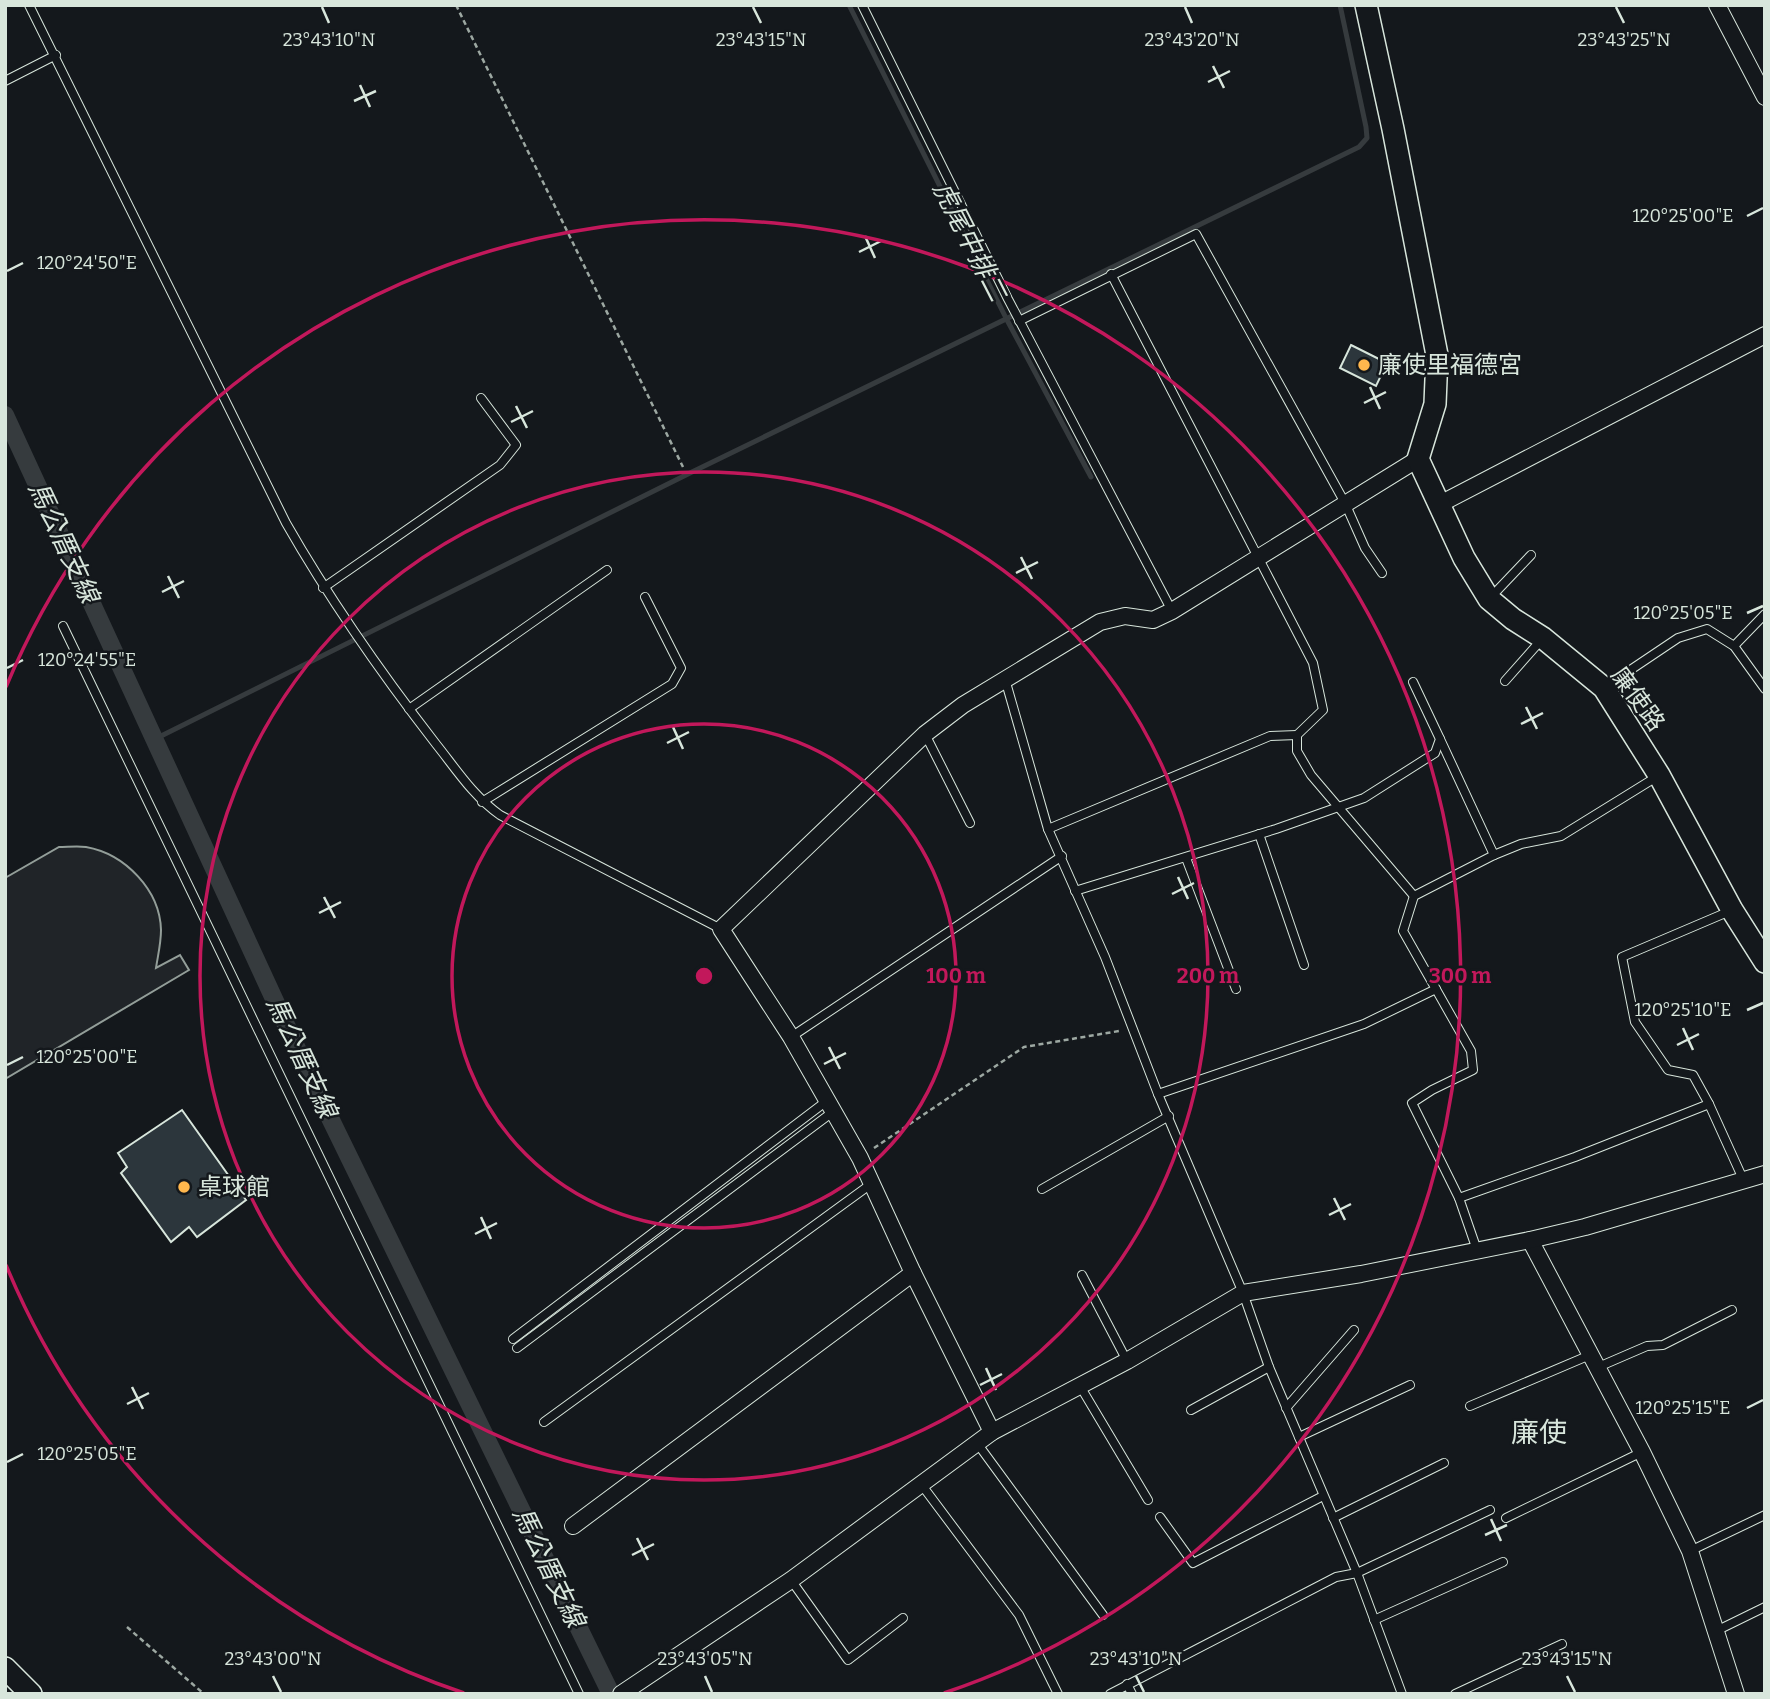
<svg xmlns="http://www.w3.org/2000/svg" width="1770" height="1699" font-family="Bitter,'Noto Sans TC',serif">
<style>
.green{fill:#202428;stroke:#939e99;stroke-width:2}
.lines{fill:none;stroke-linecap:round;stroke-linejoin:round}
.stream{stroke:#363b3e;stroke-width:5}
.canal{stroke:#363b3e;stroke-width:18}
.building{fill:#2c363c;stroke:#d8e6dc;stroke-width:2}
.lane-casing{stroke:#d8e6dc;stroke-width:10}
.street-casing{stroke:#d8e6dc;stroke-width:18}
.secondary-casing{stroke:#d8e6dc;stroke-width:24}
.path{stroke:#9da8a2;stroke-width:2.5;stroke-dasharray:5 3.5;stroke-linecap:butt}
.lane{stroke:#14181c;stroke-width:8}
.street{stroke:#14181c;stroke-width:16}
.secondary{stroke:#14181c;stroke-width:21}
.ticks{fill:none;stroke:#d8e6dc;stroke-width:2.5}
.ring{fill:none;stroke:#c2185b;stroke-width:3.5}
.poi-dot{fill:#ffb74d;stroke:#14181c;stroke-width:2.5}
.labels{text-anchor:middle;stroke-width:5;stroke-linejoin:round;paint-order:stroke}
.poi-label{font-size:24px;fill:#d8e6dc;stroke:#14181c;text-anchor:start}
.street-label{font-size:24px;fill:#d8e6dc;stroke:#14181c}
.water-label{font-size:26px;font-style:italic;fill:#d8e6dc;stroke:#14181c}
.quarter-label{font-size:28px;fill:#d8e6dc;stroke:#14181c}
.ticks-label{font-size:18px;text-anchor:middle;fill:#d8e6dc;stroke:#14181c;stroke-width:5;stroke-linejoin:round;paint-order:stroke}
.centre{fill:#c2185b;stroke:#14181c;stroke-width:3.5}
.ring-label{font-size:21px;text-anchor:middle;font-weight:bold;fill:#c2185b;stroke:#14181c;stroke-width:5;stroke-linejoin:round;paint-order:stroke}
</style>
<rect width="100%" height="100%" fill="#14181c"/>
<path class="green" d="M59 847C67 847 78 846 86 847 125 854 160 890 161 930 161 943 158 955 156 968L180 955 189 970 5 1079V878Z"/>
<g class="lines">
<g class="stream">
<path d="M849 5 1007 320 1091 477"/>
<path d="M155 739 692 472 1359 147 1367 138 1366 127 1340 5"/>
</g>
<path class="canal" d="M5 415 310 1077 611 1694"/>
</g>
<g class="building">
<path d="M1351 345 1387 363 1376 386 1340 368Z"/>
<path d="M182 1110 246 1200 197 1237 189 1227 171 1242 121 1173 127 1167 118 1153Z"/>
</g>
<g class="lines">
<defs>
<g id="lane">
<path d="M29 5 286 523C330 600 381 673 436 744 456 769 473 796 500 815L721 929"/>
<path d="M862 5 1008 299 1172 611"/>
<path d="M5 81 56 55"/>
<path d="M1111 274 1313 663 1323 710 1297 735V751L1311 775 1414 896"/>
<path d="M1019 321 1196 234 1345 503 1365 548 1382 573"/>
<path d="M323 588 500 465 516 445 481 398"/>
<path d="M1491 597 1531 555"/>
<path d="M63 626 579 1694"/>
<path d="M1734 646 1765 614"/>
<path d="M1005 679 1048 829 1105 957 1158 1094 1243 1293 1269 1367 1357 1573 1402 1694"/>
<path d="M1505 681 1543 638"/>
<path d="M1605 687 1678 638 1707 629 1734 646 1765 689"/>
<path d="M409 709 607 570"/>
<path d="M925 734 970 823"/>
<path d="M1440 739 1494 855"/>
<path d="M482 802 672 684 681 668 645 597"/>
<path d="M1048 829 1270 736 1297 735"/>
<path d="M1259 834 1304 965"/>
<path d="M1186 858 1236 989"/>
<path d="M1075 891 1276 829 1364 798 1435 753 1440 739 1413 682"/>
<path d="M791 1037 1062 856"/>
<path d="M1158 1094 1364 1024 1436 989"/>
<path d="M1709 1104 1693 1075 1668 1070 1635 1022 1622 957 1730 911"/>
<path d="M1042 1189 1169 1116"/>
<path d="M1459 1198 1575 1157 1709 1104 1743 1179"/>
<path d="M1477 1250 1459 1198 1412 1103 1432 1090 1473 1070 1471 1051 1403 931 1414 896 1494 855 1521 844 1561 836 1658 776"/>
<path d="M1082 1275 1127 1361"/>
<path d="M513 1339 828 1100"/>
<path d="M517 1348 834 1111"/>
<path d="M1596 1368 1647 1346 1663 1345 1732 1310"/>
<path d="M1080 1386 1148 1500"/>
<path d="M1470 1406 1590 1355"/>
<path d="M1286 1408 1354 1330"/>
<path d="M1191 1410 1269 1367"/>
<path d="M544 1422 871 1184"/>
<path d="M1299 1437 1410 1385"/>
<path d="M977 1443 1103 1615"/>
<path d="M921 1484 1019 1615 1058 1694"/>
<path d="M1160 1517 1193 1563 1323 1496"/>
<path d="M1333 1518 1444 1463"/>
<path d="M1506 1518 1642 1452"/>
<path d="M1690 1551 1765 1515"/>
<path d="M791 1580 848 1660 903 1618"/>
<path d="M1374 1620 1503 1562"/>
<path d="M1716 1631 1765 1607"/>
<path d="M1127 1684 1132 1694"/>
<path d="M1110 1694 1336 1577 1357 1573 1490 1510"/>
<path d="M1455 1694 1562 1644"/>
</g>
<g id="street">
<path d="M1717 5 1765 97"/>
<path d="M1438 505 1765 335"/>
<path d="M1530 1240 1642 1452 1690 1551 1736 1694"/>
<path d="M992 1432 913 1273 860 1158 791 1037 721 929 925 734 963 705 1100 622 1125 616 1153 620 1172 611 1418 459"/>
<path d="M573 1526 913 1273"/>
<path d="M621 1694 791 1580 992 1432 1127 1361 1243 1293 1361 1274 1530 1240 1585 1227 1765 1174"/>
</g>
<g id="secondary">
<path d="M1366 5 1393 129 1437 355 1435 404 1418 459 1464 558 1489 599 1513 619 1543 638 1604 688 1659 775 1732 910 1765 962"/>
<path d="M5 1668 31 1694"/>
</g>
</defs>
<use href="#lane" class="lane-casing"/>
<use href="#street" class="street-casing"/>
<use href="#secondary" class="secondary-casing"/>
<g class="path">
<path d="M456 5 683 467"/>
<path d="M874 1148 1024 1047 1119 1031"/>
<path d="M127 1627 204 1694"/>
</g>
<use href="#lane" class="lane"/>
<use href="#street" class="street"/>
<use href="#secondary" class="secondary"/>
</g>
<path class="ticks" d="M322 7 329 23M753 7 761 23M1185 7 1192 23M1616 7 1624 23M1213 66 1224 88M1208 82 1230 71M360 85 370 107M354 101 376 91M1747 216 1763 208M865 236 875 258M859 252 881 241M7 271 23 263M1370 387 1380 409M1364 403 1386 392M516 406 527 428M511 422 533 411M1021 557 1032 579M1016 573 1038 562M168 576 179 598M162 592 184 581M1747 613 1763 606M7 668 23 660M1526 707 1537 729M1521 724 1543 713M673 727 683 749M667 743 689 732M1178 877 1188 899M1172 894 1194 883M324 897 335 918M319 913 341 902M1747 1010 1763 1003M1683 1028 1693 1050M1677 1045 1699 1034M829 1047 840 1069M824 1064 846 1053M7 1065 23 1057M1334 1198 1345 1220M1329 1215 1351 1204M481 1217 491 1239M475 1234 497 1223M986 1368 996 1390M980 1385 1002 1374M132 1387 143 1409M127 1404 149 1393M1747 1408 1763 1400M7 1462 23 1454M1491 1519 1501 1541M1485 1535 1507 1525M637 1538 648 1560M632 1555 654 1544M273 1676 281 1692M705 1676 712 1692M1136 1676 1144 1692M1567 1676 1575 1692"/>
<g class="ring">
<circle cx="704" cy="976" r="252"/>
<circle cx="704" cy="976" r="504"/>
<path d="M464 1693A756 756 0 0 1 6 1265M6 687A756 756 0 1 1 944 1693"/>
</g>
<g class="poi-dot">
<circle cx="1364" cy="365" r="7"/>
<circle cx="184" cy="1187" r="7"/>
</g>
<g class="labels">
<g class="poi-label">
<text x="1378" y="373">廉使里福德宮</text>
<text x="198" y="1195">桌球館</text>
</g>
<g class="street-label">
<text transform="translate(1638 699) rotate(54)" y="8">廉使路</text>
</g>
<g class="water-label">
<text transform="translate(970 241) rotate(63)" y="9">虎尾中排二</text>
<text transform="translate(64 542) rotate(65)" y="9">馬公厝支線</text>
<text transform="translate(302 1057) rotate(65)" y="9">馬公厝支線</text>
<text transform="translate(549 1567) rotate(64)" y="9">馬公厝支線</text>
</g>
<g class="quarter-label">
<text x="1539" y="1442">廉使</text>
</g>
</g>
<g class="ticks-label">
<text x="329" y="46">23°43'10"N</text>
<text x="761" y="46">23°43'15"N</text>
<text x="1192" y="46">23°43'20"N</text>
<text x="1624" y="46">23°43'25"N</text>
<text x="1683" y="222">120°25'00"E</text>
<text x="87" y="269">120°24'50"E</text>
<text x="1683" y="619">120°25'05"E</text>
<text x="87" y="666">120°24'55"E</text>
<text x="1683" y="1016">120°25'10"E</text>
<text x="87" y="1063">120°25'00"E</text>
<text x="1683" y="1414">120°25'15"E</text>
<text x="87" y="1460">120°25'05"E</text>
<text x="273" y="1665">23°43'00"N</text>
<text x="705" y="1665">23°43'05"N</text>
<text x="1136" y="1665">23°43'10"N</text>
<text x="1567" y="1665">23°43'15"N</text>
</g>
<circle cx="704" cy="976" r="10" class="centre"/>
<g class="ring-label">
<text x="956" y="983">100 m</text>
<text x="1208" y="983">200 m</text>
<text x="1460" y="983">300 m</text>
</g>
<rect width="1770" height="1699" fill="none" stroke="#d8e6dc" stroke-width="14"/>
</svg>
